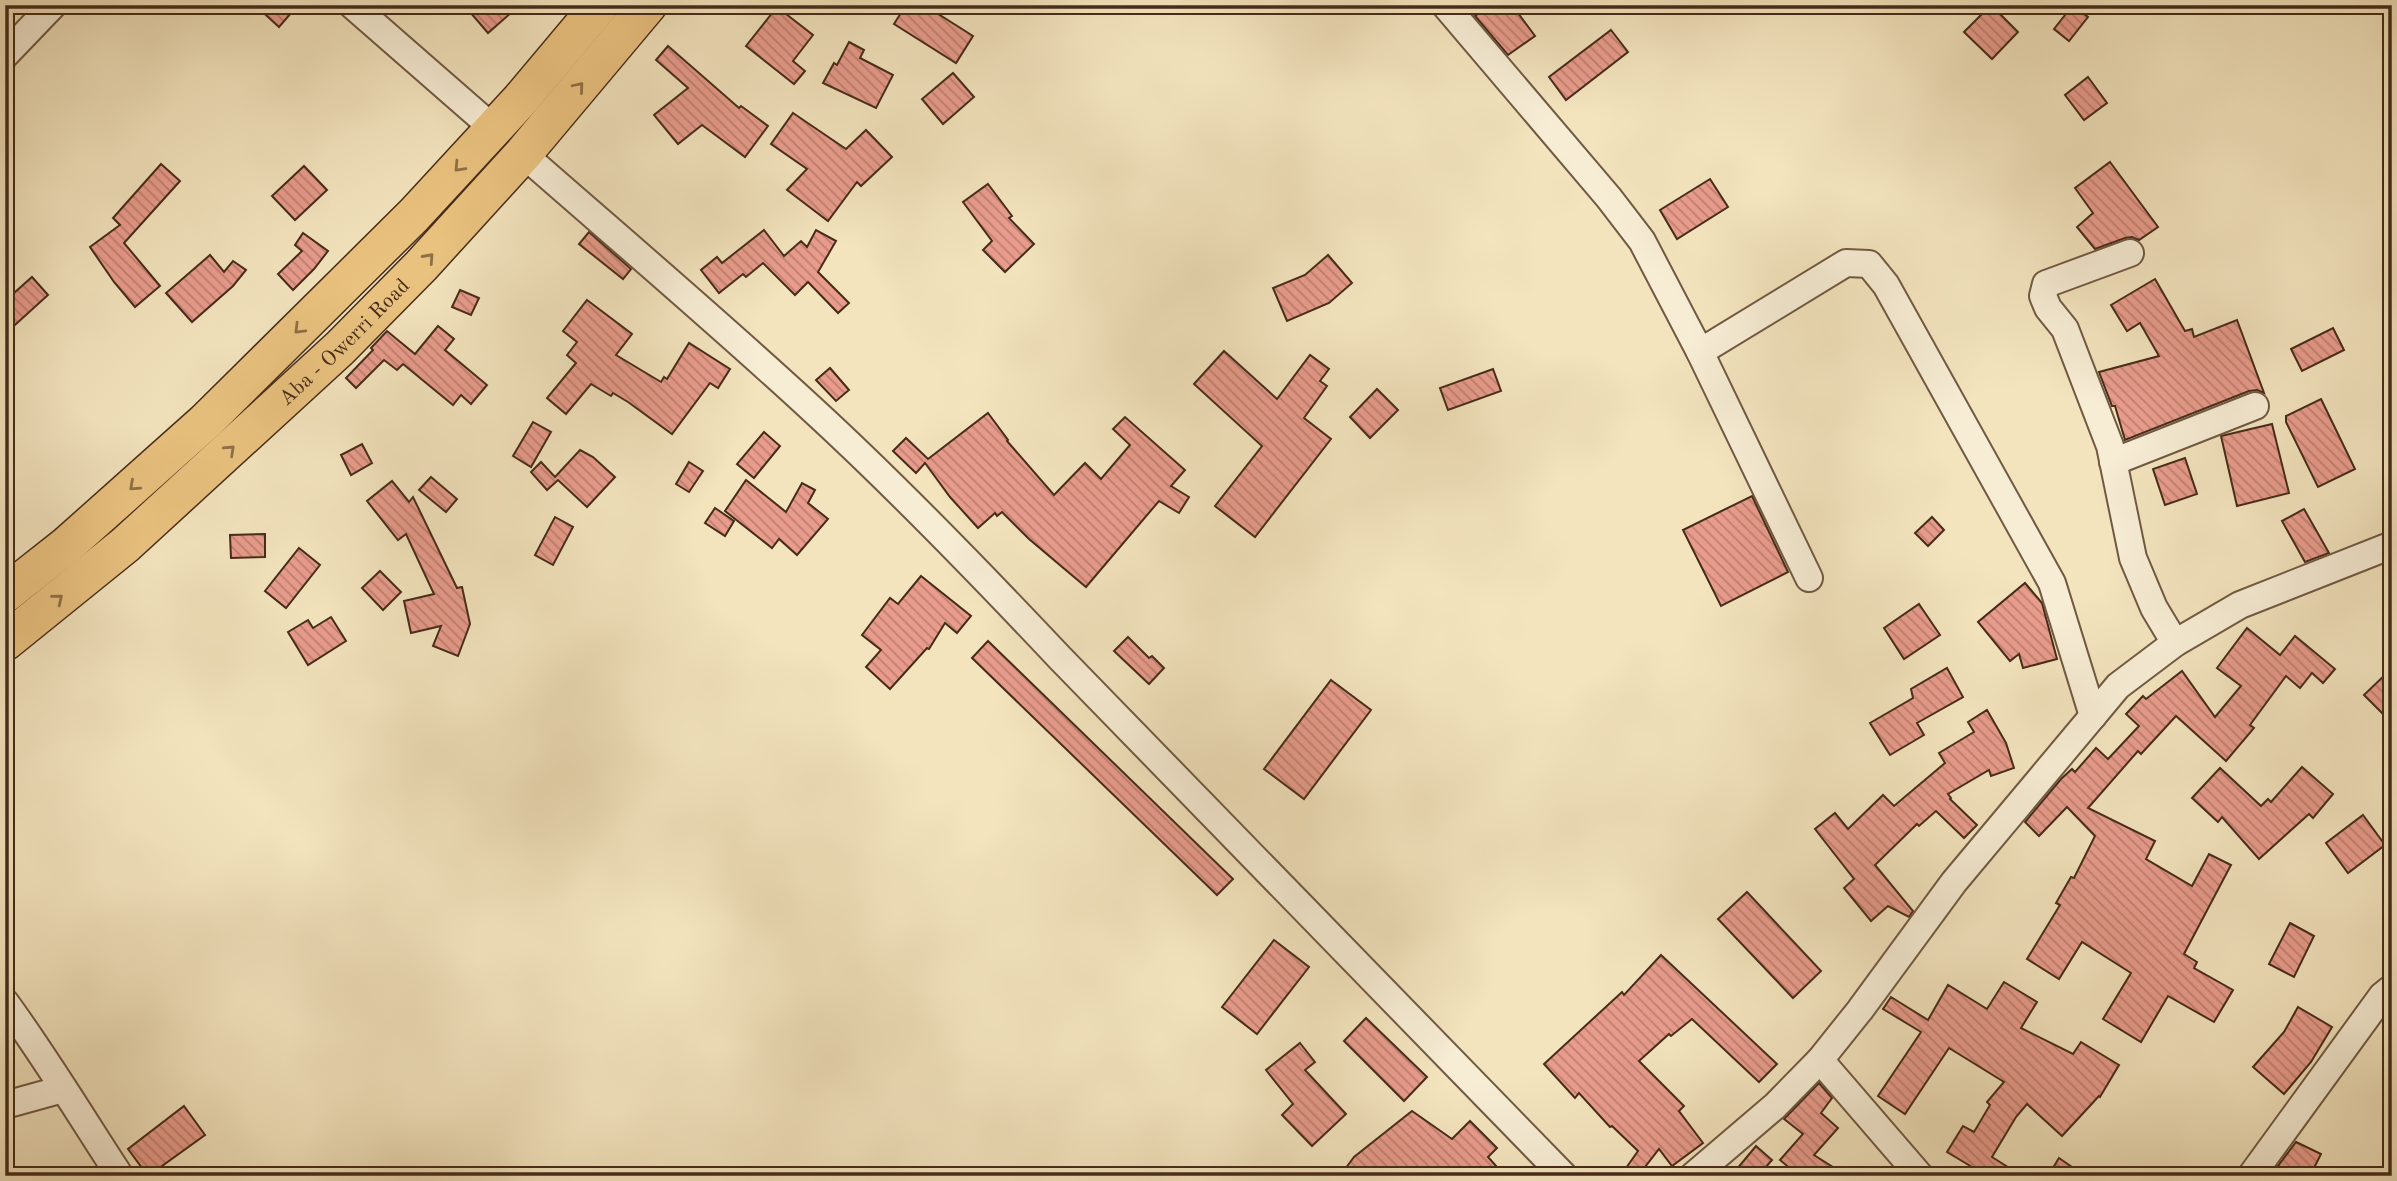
<svg xmlns="http://www.w3.org/2000/svg" width="2397" height="1181" font-family="'Old Standard TT',serif">
<style>
.building{fill:url(#building-back-hatch);stroke:#462b19;stroke-width:2}
.lines{fill:none;stroke-linecap:round;stroke-linejoin:round}
.minor-casing{stroke:#715942;stroke-width:30}
.highway-casing{stroke:#462b19;stroke-width:40}
.minor{stroke:#f7edd5;stroke-width:26}
.highway{stroke:#eac27f;stroke-width:37}
.oneway{stroke:#906f47}
.labels{text-anchor:middle;stroke-width:5;stroke-linejoin:round;paint-order:stroke}
.street-label{font-size:21px;fill:#462b19;stroke:#f7edd5}
</style>
<defs>
<pattern id="building-back-hatch" width="6" height="6" patternUnits="userSpaceOnUse" patternTransform="scale(1.75)"><rect width="6" height="6" fill="#e99c8c"/><path d="M-1 5l2 2M0 0l6 6M5-1l2 2" fill="none" stroke="#bf7f72"/></pattern>
</defs>
<rect width="100%" height="100%" fill="#f3e4be"/>
<filter id="stains"><feTurbulence type="fractalNoise" baseFrequency=".00286" numOctaves="4"/><feColorMatrix values="0 0 0 0 .2 0 0 0 0 .09 0 0 0 0 .02 0 0 0 .5 -.17"/></filter>
<radialGradient id="worn" r=".72"><stop offset=".6" stop-color="#630" stop-opacity="0"/><stop offset="1" stop-color="#630" stop-opacity=".3"/></radialGradient>
<g class="building">
<path d="M255 5H298L279 27Z"/>
<path d="M464 5H520L488 33Z"/>
<path d="M906 5H924L973 36 956 63 894 24Z"/>
<path d="M1490 5H1512L1535 36 1508 55 1475 16Z"/>
<path d="M1991 5 2018 32 1992 59 1964 32Z"/>
<path d="M2073 5 2088 17 2069 41 2054 29Z"/>
<path d="M777 7 813 35 793 61 805 71 794 84 746 46Z"/>
<path d="M1611 30 1628 52 1566 100 1549 77Z"/>
<path d="M849 42 864 50 860 58 893 75 876 108 823 83 834 63 837 65Z"/>
<path d="M668 46 739 108 741 106 768 126 745 157 702 125 678 144 654 115 688 88 656 60Z"/>
<path d="M953 73 974 97 943 124 922 99Z"/>
<path d="M2088 77 2107 103 2084 120 2065 95Z"/>
<path d="M793 113 846 149 866 130 892 157 861 186 857 182 828 221 787 190 807 169 771 144Z"/>
<path d="M2110 162 2158 227 2139 240 2132 237 2125 238 2095 249 2077 227 2093 213 2075 188Z"/>
<path d="M161 164 180 181 124 243 160 286 135 307 114 282 90 247 120 225 113 218Z"/>
<path d="M304 166 327 190 295 220 272 196Z"/>
<path d="M1710 179 1728 207 1677 239 1660 210Z"/>
<path d="M988 184 1012 216 1009 218 1034 244 1005 272 983 250 992 241 963 202Z"/>
<path d="M764 230 784 256 801 241 807 247 816 230 836 241 818 272 849 303 838 313 808 282 795 295 763 263 746 277 743 274 719 293 701 270 717 257 722 263Z"/>
<path d="M589 232 631 269 623 279 579 244Z"/>
<path d="M303 233 328 251 314 269 293 290 278 274 302 251 295 245Z"/>
<path d="M210 255 224 272 233 261 246 270 233 286 192 322 166 293Z"/>
<path d="M1328 255 1352 283 1329 303 1287 321 1273 288 1305 275Z"/>
<path d="M32 277 48 295 5 334V301Z"/>
<path d="M2155 279 2185 331 2192 329 2194 337 2237 320 2264 393 2257 390 2249 391 2125 440 2115 406H2112L2099 372 2159 356 2140 323 2127 331 2111 305Z"/>
<path d="M460 290 479 298 471 315 452 307Z"/>
<path d="M587 300 632 334 616 355 661 382 664 377 667 379 689 343 730 369 718 388 710 383 672 434 628 402 613 393 611 396 591 384 566 414 547 398 576 363 567 355 577 342 563 331Z"/>
<path d="M438 326 454 339 445 350 487 385 471 404 461 395 453 405 403 364 397 370 384 360 356 388 346 378 373 350 371 348 387 331 415 354Z"/>
<path d="M2333 328 2344 350 2302 371 2291 349Z"/>
<path d="M1224 351 1277 399 1310 355 1329 369 1320 381 1327 386 1304 418 1331 439 1255 537 1215 506 1262 446 1194 384Z"/>
<path d="M830 368 849 390 836 401 816 380Z"/>
<path d="M1493 369 1501 391 1448 410 1440 388Z"/>
<path d="M1377 389 1398 410 1370 438 1350 417Z"/>
<path d="M2321 399 2355 469 2318 487 2286 422V416Z"/>
<path d="M988 413 1008 440 1007 441 1054 495 1085 463 1101 479 1130 445 1113 429 1125 417 1185 470 1171 486 1189 497 1179 513 1159 501 1086 587 1029 539 1002 512 997 516 995 513 978 528 950 497 925 463 916 473 893 451 906 438 928 459Z"/>
<path d="M533 422 551 432 531 467 513 456Z"/>
<path d="M2272 424 2289 493 2237 506 2221 436Z"/>
<path d="M764 432 780 446 754 478 737 464Z"/>
<path d="M362 444 372 463 351 475 341 455Z"/>
<path d="M580 450 593 457 615 477 587 507 558 480 547 490 531 472 541 462 555 477Z"/>
<path d="M2185 458 2197 494 2165 505 2153 469Z"/>
<path d="M689 462 703 471 689 492 676 484Z"/>
<path d="M431 477 457 499 446 512 419 490Z"/>
<path d="M746 480 786 512 802 483 815 490 808 503 828 519 797 555 779 539 772 548 725 511Z"/>
<path d="M392 481 409 502 413 497 457 588 462 587 470 624 458 656 433 646 441 626 411 633 404 601 434 594 406 534 398 540 367 501Z"/>
<path d="M1752 496 1788 572 1721 606 1683 530Z"/>
<path d="M715 508 734 521 725 536 705 523Z"/>
<path d="M2304 509 2329 553 2305 562 2282 521Z"/>
<path d="M555 517 573 527 553 565 535 555Z"/>
<path d="M1932 517 1944 530 1928 546 1915 533Z"/>
<path d="M265 534V557L231 558 230 535Z"/>
<path d="M299 548 320 565 286 608 265 591Z"/>
<path d="M380 571 401 592 383 610 362 588Z"/>
<path d="M921 576 971 616 957 633 945 623 929 649 927 648 890 689 866 667 881 650 862 635 890 598 898 604Z"/>
<path d="M2025 583 2042 603 2057 659 2023 668 2019 654 2010 661 1978 622Z"/>
<path d="M1919 604 1940 635 1904 659 1884 628Z"/>
<path d="M331 617 346 641 308 665 288 632 308 620 313 628Z"/>
<path d="M2247 628 2280 655 2295 636 2335 669 2323 683 2312 673 2300 688 2286 676 2250 725 2254 728 2226 761 2176 716 2141 754 2138 751 2088 808 2155 841 2146 859 2192 886 2209 854 2231 865 2184 954 2197 962 2194 968 2233 990 2214 1022 2168 996 2141 1042 2103 1019 2131 973 2082 942 2059 979 2027 959 2060 905 2056 903 2071 877 2074 878 2095 836 2067 807 2039 836 2025 822 2061 779 2072 769 2075 772 2096 748 2108 759 2139 726 2126 714 2143 696 2146 699 2182 671 2215 717 2241 686 2217 668Z"/>
<path d="M1128 637 1149 658 1152 656 1164 668 1149 684 1114 651Z"/>
<path d="M988 641 1233 879 1217 895 972 658Z"/>
<path d="M1947 668 1963 697 1917 723 1924 735 1890 755 1870 723 1913 698 1911 689Z"/>
<path d="M2392 668V723L2364 695Z"/>
<path d="M1331 680 1371 710 1304 799 1264 769Z"/>
<path d="M1987 710 2006 743 2014 768 1991 776 1989 770 1948 794 1951 798 1950 799 1977 825 1964 838 1936 811 1919 826 1917 824 1875 865 1913 911 1909 917 1888 906 1871 921 1844 888 1854 879 1815 829 1835 813 1848 829 1883 795 1894 806 1945 763 1939 753 1974 732 1968 722Z"/>
<path d="M2302 767 2333 794 2313 818 2309 814 2259 859 2222 817 2218 822 2192 798 2220 768 2261 806 2268 799 2271 802Z"/>
<path d="M2363 815 2385 845 2348 873 2326 843Z"/>
<path d="M1747 892 1821 971 1793 998 1718 919Z"/>
<path d="M2290 923 2314 936 2294 977 2269 964Z"/>
<path d="M1274 940 1309 967 1257 1034 1222 1007Z"/>
<path d="M1661 955 1777 1064 1759 1082 1692 1019 1671 1036 1669 1034 1639 1061 1684 1106 1679 1111 1703 1143 1672 1166 1659 1149 1638 1176H1636L1626 1168 1638 1151 1612 1126 1610 1127 1579 1093 1575 1098 1544 1064 1622 992 1624 995Z"/>
<path d="M2004 982 2037 1002 2021 1028 2073 1054 2081 1042 2119 1065 2100 1097 2099 1096 2062 1136 2027 1104 2016 1117 1992 1157 2022 1176H1987L1947 1152 1963 1126 1974 1132 1990 1105 1987 1102 2004 1082 1949 1048 1905 1114 1878 1096 1921 1032 1883 1009 1891 997 1928 1020 1948 985 1987 1009Z"/>
<path d="M2298 1007 2332 1027 2311 1062 2284 1094 2253 1067 2284 1032Z"/>
<path d="M1366 1018 1427 1077 1404 1101 1344 1041Z"/>
<path d="M1300 1043 1315 1062 1305 1070 1346 1114 1312 1146 1282 1115 1293 1104 1266 1070Z"/>
<path d="M1819 1083 1832 1098 1821 1113 1838 1128 1814 1155 1847 1176H1799L1780 1160 1803 1134 1784 1119Z"/>
<path d="M184 1106 205 1135 148 1176 128 1149Z"/>
<path d="M1412 1111 1452 1139 1470 1121 1497 1148 1488 1157 1505 1176H1340L1354 1157Z"/>
<path d="M2296 1142 2321 1154 2310 1176H2275L2280 1167 2278 1166Z"/>
<path d="M1756 1146 1772 1160 1758 1176H1731Z"/>
<path d="M2059 1158 2085 1176H2048Z"/>
</g>
<g class="lines">
<defs>
<g id="minor">
<path d="M352 5 494 129"/>
<path d="M1445 5 1609 198 1642 241 1700 352 1809 578"/>
<path d="M5 55 53 5"/>
<path d="M523 154C620 239 719 323 813 410 899 489 980 573 1060 658L1564 1176"/>
<path d="M2130 253 2046 284 2043 296 2048 308 2065 329 2110 446 2133 558 2154 608 2175 643"/>
<path d="M1700 352 1846 263 1869 264 1886 285 2052 583 2093 716"/>
<path d="M2113 462 2255 406"/>
<path d="M5 1002C46 1058 82 1118 120 1176"/>
<path d="M1820 1060 1920 1176"/>
<path d="M5 1105 63 1089"/>
<path d="M1693 1176 1775 1106 1820 1060 1860 1010 1954 882 2118 686 2175 643 2240 605 2392 545"/>
<path d="M2251 1176 2382 996 2392 988"/>
</g>
<g id="highway">
<path d="M5 594 67 545 206 421 414 215 521 99 600 5"/>
<path id="s1" d="M5 642 125 545 340 348 421 266 523 154 648 5"/>
</g>
</defs>
<use href="#minor" class="minor-casing"/>
<use href="#highway" class="highway-casing"/>
<use href="#minor" class="minor"/>
<use href="#highway" class="highway"/>
</g>
<defs><path id="oneway-chevron" d="M-2-3.5L2.5 0L-2 3.5" fill="none" stroke-width="1.6" stroke-linecap="round" stroke-linejoin="round" transform="scale(1.75)"/></defs>
<g class="oneway">
<use href="#oneway-chevron" transform="translate(579 87) rotate(-50)"/>
<use href="#oneway-chevron" transform="translate(459 167) rotate(133)"/>
<use href="#oneway-chevron" transform="translate(429 258) rotate(-48)"/>
<use href="#oneway-chevron" transform="translate(299 329) rotate(135)"/>
<use href="#oneway-chevron" transform="translate(230 450) rotate(-43)"/>
<use href="#oneway-chevron" transform="translate(134 486) rotate(138)"/>
<use href="#oneway-chevron" transform="translate(58 599) rotate(-39)"/>
</g>
<g class="labels">
<g class="street-label">
<text dy="7" stroke="none"><textPath href="#s1" startOffset="453">Aba - Owerri Road</textPath></text>
</g>
</g>
<rect width="2397" height="1181" fill="none" stroke="#f3e4be" stroke-width="28"/>
<rect x="7" y="7" width="2383" height="1167" fill="none" stroke="#462b19" stroke-width="3.5"/>
<rect x="14" y="14" width="2369" height="1153" fill="none" stroke="#462b19" stroke-width="2"/>
<rect width="100%" height="100%" filter="url(#stains)"/>
<rect width="100%" height="100%" fill="url(#worn)"/>
</svg>
